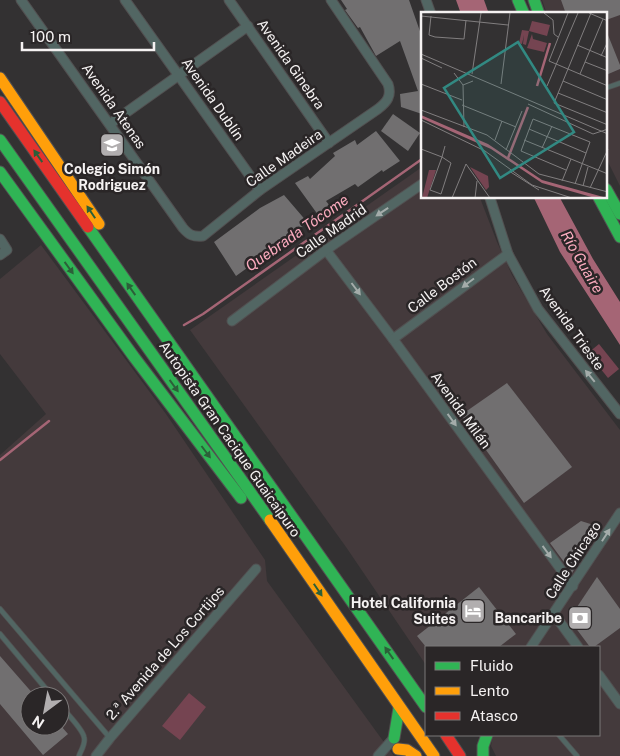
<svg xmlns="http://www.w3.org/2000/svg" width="620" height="756" font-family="'Public Sans',sans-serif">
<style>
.built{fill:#443a3c;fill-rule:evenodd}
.green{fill:#754451}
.water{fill:#a56575}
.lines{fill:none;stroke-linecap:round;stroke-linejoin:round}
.stream{stroke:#a56575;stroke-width:2.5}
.building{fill:#716f70}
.lane-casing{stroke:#525051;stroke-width:6}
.street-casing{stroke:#525051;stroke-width:11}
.fast-casing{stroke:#525051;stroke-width:13}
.slow-casing{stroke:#525051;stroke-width:13}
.jam-casing{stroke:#525051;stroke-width:13}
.lane{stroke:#526663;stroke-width:4.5}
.street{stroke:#526663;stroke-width:9}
.fast{stroke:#30b455;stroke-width:11}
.slow{stroke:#ff9f0a;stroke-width:11}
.jam{stroke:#e5322d;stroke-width:11}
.oneway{fill:#2c5f39}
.oneway2{fill:#a4acaa}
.labels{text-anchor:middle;stroke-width:5;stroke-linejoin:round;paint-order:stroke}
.street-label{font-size:14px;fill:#f5f2f2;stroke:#2a2627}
.poi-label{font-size:14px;font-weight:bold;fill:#f5f2f2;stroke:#2a2627;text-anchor:end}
.water-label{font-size:15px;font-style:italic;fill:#fcacbf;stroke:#2a2627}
.inset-river{fill:none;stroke:#a56575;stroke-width:2.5}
.inset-road{fill:none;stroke:#817e7f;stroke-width:1}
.view{fill:#328982;fill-opacity:0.15;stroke:#328982;stroke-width:2.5}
.inset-edge{fill:none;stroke:#f5f2f2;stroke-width:2.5}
</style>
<rect width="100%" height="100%" fill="#333132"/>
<g class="built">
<path d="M542 0H620V186L606 158V14H547Z"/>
<path d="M422 167V198H480L497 242 512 275 528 302 547 334 620 430V756H496L491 746 493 735H599V647H426V665L346 547 190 330Z"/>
<path d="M41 245 166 414 265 560 267 581 394 756H0V455L46 414 0 354V279ZM30 696H60V726H30Z"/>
</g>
<g class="green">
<path d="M599 344 619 369 608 378 588 353Z"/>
<path d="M189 693 206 707 180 740 162 726Z"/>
</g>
<g class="water">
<path d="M456 0H484L489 14H461Z"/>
<path d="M534 198H560L593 259 620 302V345L560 252Z"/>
</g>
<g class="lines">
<g class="stream">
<path d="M184 325 203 314 422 159"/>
<path d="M0 460 49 421"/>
</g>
</g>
<g class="building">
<path d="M341 0H409L422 37V114L401 107 400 94 418 91 400 41 376 56 360 27 358 28 345 10 347 9Z"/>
<path d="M561 0H620V15L606 20V14H566Z"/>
<path d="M606 30 620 65V69L606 75Z"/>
<path d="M393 114 420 133 408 151 381 131Z"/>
<path d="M376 131 400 161 383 172 382 170 358 187 355 184 326 201 333 210 321 219 295 183 308 176 310 179 335 156 333 153 355 140 357 145Z"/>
<path d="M284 195 308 223 278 241 280 244 236 276 214 242 260 208Z"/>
<path d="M507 383 572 467 524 503 461 415Z"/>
<path d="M581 521 600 527 572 573 550 543Z"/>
<path d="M597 577 620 609V628L594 647H590L569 619Z"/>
<path d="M479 587 516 634 499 647H426L417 636Z"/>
<path d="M0 656 35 696H30V726H61L68 734 43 755 0 704Z"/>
</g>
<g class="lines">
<defs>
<g id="lane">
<path d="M606 88 620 83"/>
<path d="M0 609 110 738"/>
<path d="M0 634 52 696"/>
<path d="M60 705C66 713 82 728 84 737 86 744 81 750 79 756"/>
<path d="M559 735 577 756"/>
</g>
<g id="street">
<path d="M21 0 183 228C189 235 193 237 203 236L260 190 378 109C387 102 392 96 388 84L331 0"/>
<path d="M125 0 260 190"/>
<path d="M229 0 329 143"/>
<path d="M426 0 431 14"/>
<path d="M110 124 248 26"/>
<path d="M490 198 508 254 538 309 620 414"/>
<path d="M0 239 7 250 0 255"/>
<path d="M326 250 393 339 573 586"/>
<path d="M232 321 326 250 422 184"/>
<path d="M393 339 508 254"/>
<path d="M554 614 578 647"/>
<path d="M531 647 620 513"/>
<path d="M599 675 620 704"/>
<path d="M96 756 110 738 256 569"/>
<path d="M378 756 394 738"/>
</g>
<g id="fast">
<path d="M518 0 524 14"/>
<path d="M534 0 539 14"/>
<path d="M0 140 270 520"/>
<path d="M0 172 134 357 241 498"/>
<path d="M606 189 620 214"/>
<path d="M599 198 620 237"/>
<path d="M88 227 426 707"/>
<path d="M394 738 399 708"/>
<path d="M483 756V746L487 735"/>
</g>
<g id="slow">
<path d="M0 78 99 224"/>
<path d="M270 520 434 756"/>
<path d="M398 749 407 750 416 756"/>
</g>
<g id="jam">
<path d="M0 102 88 227"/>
<path d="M446 735 460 756"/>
</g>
</defs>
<use href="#lane" class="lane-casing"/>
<use href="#street" class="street-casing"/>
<use href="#fast" class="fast-casing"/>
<use href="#slow" class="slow-casing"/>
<use href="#jam" class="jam-casing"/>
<use href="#lane" class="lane"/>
<use href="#street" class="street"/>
<use href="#fast" class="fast"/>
<use href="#slow" class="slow"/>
<use href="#jam" class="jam"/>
</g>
<defs><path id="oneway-solid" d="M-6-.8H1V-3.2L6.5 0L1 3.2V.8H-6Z" transform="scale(1.25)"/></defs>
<g class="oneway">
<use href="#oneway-solid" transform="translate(38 156) rotate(-125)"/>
<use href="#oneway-solid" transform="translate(91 212) rotate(-124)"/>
<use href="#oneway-solid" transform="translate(69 268) rotate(54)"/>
<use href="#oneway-solid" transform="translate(131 289) rotate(-125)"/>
<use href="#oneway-solid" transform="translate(174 386) rotate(54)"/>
<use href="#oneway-solid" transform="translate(206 452) rotate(53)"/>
<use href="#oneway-solid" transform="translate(318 590) rotate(56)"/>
<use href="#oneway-solid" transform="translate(389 653) rotate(-125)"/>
</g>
<g class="oneway2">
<use href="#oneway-solid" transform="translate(382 212) rotate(146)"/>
<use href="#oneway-solid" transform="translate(468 283) rotate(143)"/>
<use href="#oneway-solid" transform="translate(356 289) rotate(53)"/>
<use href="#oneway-solid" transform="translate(590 376) rotate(-129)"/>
<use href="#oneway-solid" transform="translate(452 420) rotate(54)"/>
<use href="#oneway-solid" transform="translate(606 535) rotate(-57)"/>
<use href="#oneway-solid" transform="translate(547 552) rotate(54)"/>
</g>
<defs>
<symbol id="school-square" viewBox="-11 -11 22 22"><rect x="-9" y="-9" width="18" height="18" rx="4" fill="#b1aeaf" stroke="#2a2627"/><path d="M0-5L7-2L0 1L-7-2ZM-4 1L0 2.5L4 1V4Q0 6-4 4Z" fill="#fff"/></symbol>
<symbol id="hotel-square" viewBox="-11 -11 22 22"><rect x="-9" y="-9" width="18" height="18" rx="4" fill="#b1aeaf" stroke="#2a2627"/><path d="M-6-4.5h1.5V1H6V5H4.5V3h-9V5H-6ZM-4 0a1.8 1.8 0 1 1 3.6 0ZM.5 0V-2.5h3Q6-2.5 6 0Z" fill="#fff"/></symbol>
<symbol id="bank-square" viewBox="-11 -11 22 22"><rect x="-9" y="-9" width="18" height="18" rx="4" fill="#b1aeaf" stroke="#2a2627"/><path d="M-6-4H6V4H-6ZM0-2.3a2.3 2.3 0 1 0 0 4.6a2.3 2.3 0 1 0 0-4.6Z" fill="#fff"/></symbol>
</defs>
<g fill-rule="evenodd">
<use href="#school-square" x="98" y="131" width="28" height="28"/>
<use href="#hotel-square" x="459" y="597" width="28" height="28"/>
<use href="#bank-square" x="566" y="604" width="28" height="28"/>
</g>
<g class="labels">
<g class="street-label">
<text transform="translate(291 64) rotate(55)" y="5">Avenida Ginebra</text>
<text transform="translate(213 99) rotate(55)" y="5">Avenida Dublín</text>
<text transform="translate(114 106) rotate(55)" y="5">Avenida Atenas</text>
<text transform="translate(284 158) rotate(-35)" y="5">Calle Madeira</text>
<text transform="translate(331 231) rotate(-35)" y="5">Calle Madrid</text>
<text transform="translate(442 285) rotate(-37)" y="5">Calle Bostón</text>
<text transform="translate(572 328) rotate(54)" y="5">Avenida Trieste</text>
<text transform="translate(461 410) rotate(54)" y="5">Avenida Milán</text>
<text transform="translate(230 439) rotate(55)" y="5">Autopista Gran Cacique Guaicaipuro</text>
<text transform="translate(573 560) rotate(-57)" y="5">Calle Chicago</text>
<text transform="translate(165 653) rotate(-49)" y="5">2.ª Avenida de Los Cortijos</text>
</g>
<g class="poi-label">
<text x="112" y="174" text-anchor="middle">Colegio Simón<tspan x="112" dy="16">Rodriguez</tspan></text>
<text x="456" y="608">Hotel California<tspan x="456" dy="16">Suites</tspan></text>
<text x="562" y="623">Bancaribe</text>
</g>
<g class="water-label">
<text transform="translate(297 233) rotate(-35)" y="5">Quebrada Tócome</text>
<text transform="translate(582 262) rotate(60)" y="5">Río Guaire</text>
</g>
</g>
<g transform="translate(421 12)">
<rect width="186" height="186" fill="#333132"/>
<path d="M111 9 129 13 126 24 108 19 105 33 102 32 103 23 101 32 98 31 101 18 108 19ZM111 22 112 27 126 31 123 40 106 36ZM49 155 67 164 68 175 65 178ZM8 158H15L6 186H1Z" fill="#754451"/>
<path d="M0 103 67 132 121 168 186 186H174L121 171 70 137 0 106Z" fill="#a56575"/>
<path class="inset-river" d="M116 74 129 31M87 146 107 95"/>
<path class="inset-road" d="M123 1 132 8 133 22 137 25M147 1 128 49 187 74M168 1 187 9M170 1 133 91 187 113M0 4 87 13M10 4 8 23 14 25 43 27 45 8M156 33 187 46M0 42 187 122M180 44 187 29M0 46 21 56M164 50 187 59M33 61 42 73 52 69M51 62 60 1M159 62 182 7M142 69 187 88M0 72 41 88M80 72 89 1M42 73 43 115M126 74 157 1M137 81 187 101M107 92 172 122 187 117M41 93 95 115M0 98 66 123 118 162 187 180M0 108 64 139 111 173 151 186M108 117 165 141M74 128 81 109M103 128 187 162M121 136 131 114M0 137 21 145 30 151 20 182 9 178 21 145 24 134M85 138 101 99M145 158 100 139 112 107 169 130 154 172M88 159 118 178M141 169 150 147M162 174 167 155M169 176 187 137M31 186 45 152 69 186M54 186 56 169"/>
<path class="view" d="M97 30 153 120 79 166 23 76Z"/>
<rect width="186" height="186" class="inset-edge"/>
</g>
<rect x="425" y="646" width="175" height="90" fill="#2a2627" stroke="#7b7878"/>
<rect x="435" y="662" width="25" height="8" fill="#30b455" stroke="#7b7878"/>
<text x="470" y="671" font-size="15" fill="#f5f2f2">Fluido</text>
<rect x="435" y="687" width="25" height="8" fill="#ff9f0a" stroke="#7b7878"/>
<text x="470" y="696" font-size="15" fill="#f5f2f2">Lento</text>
<rect x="435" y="712" width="25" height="8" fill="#e5322d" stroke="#7b7878"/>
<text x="470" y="721" font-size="15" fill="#f5f2f2">Atasco</text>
<g transform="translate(45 711) rotate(212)"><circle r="24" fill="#2a2627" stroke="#7b7878"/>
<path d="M0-4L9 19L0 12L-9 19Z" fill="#b1aeaf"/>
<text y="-8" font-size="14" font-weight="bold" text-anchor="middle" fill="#f5f2f2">N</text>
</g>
<path d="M22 42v8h132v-8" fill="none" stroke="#f5f2f2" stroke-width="2.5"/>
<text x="30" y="42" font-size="15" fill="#f5f2f2" stroke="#2a2627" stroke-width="4" paint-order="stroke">100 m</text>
</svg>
